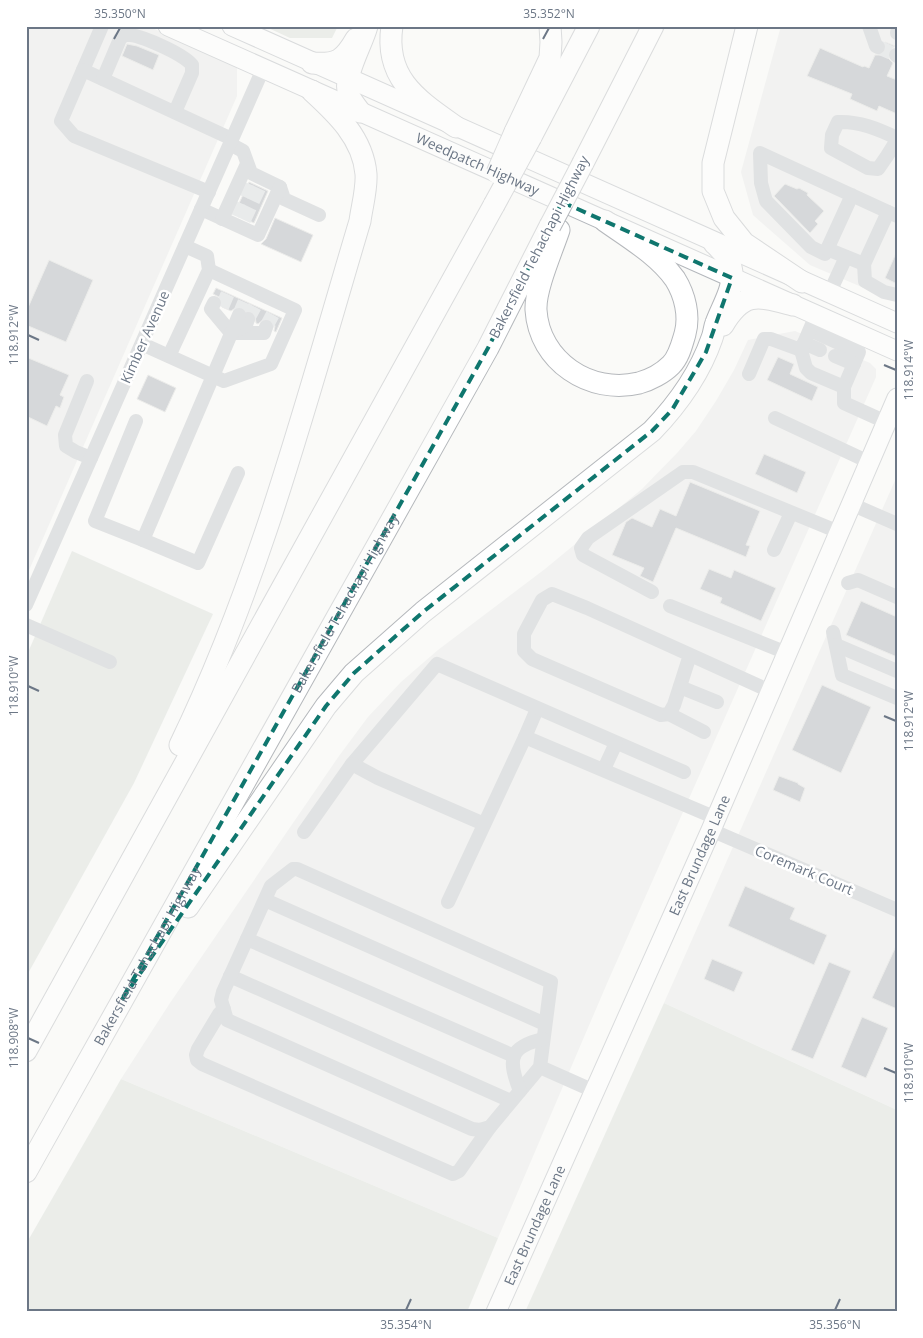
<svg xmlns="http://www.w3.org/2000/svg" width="923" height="1338" font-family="'Open Sans',sans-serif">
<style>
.built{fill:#e8e9e8}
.green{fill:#d9ded8}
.building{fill:#aaafb6;stroke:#dcdcda}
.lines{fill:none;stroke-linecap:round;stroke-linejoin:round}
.minor-tunnel{stroke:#d6d9dc;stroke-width:14;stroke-dasharray:14 7;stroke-linecap:butt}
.major-casing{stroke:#b3b7bc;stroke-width:21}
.highway-casing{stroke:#b5b8bc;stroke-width:23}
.minor{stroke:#c2c5c9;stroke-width:14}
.major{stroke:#fff;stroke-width:19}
.highway{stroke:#fff;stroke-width:21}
.highway-bridge-casing{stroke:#b5b8bc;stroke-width:23;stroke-linecap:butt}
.highway-bridge{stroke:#fff;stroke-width:21}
.marked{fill:none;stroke:#0f766e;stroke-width:4;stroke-dasharray:10 6;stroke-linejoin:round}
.ticks{fill:none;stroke:#6c7786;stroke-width:2}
.labels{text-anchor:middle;stroke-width:5;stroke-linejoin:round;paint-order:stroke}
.street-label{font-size:14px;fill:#6c7786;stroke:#fff}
.neatline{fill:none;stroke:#6c7786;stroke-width:2}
.ticks-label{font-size:12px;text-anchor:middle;fill:#6c7786}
</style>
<rect width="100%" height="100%" fill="#fafaf8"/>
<g class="built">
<path d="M26 26H148L237 67V96L26 577Z"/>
<path d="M781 26H897V302L810 265 753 215 741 172Z"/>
<path d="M795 331 870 363 876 369V377L608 981 498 1238 121 1079 170 1003 280 842 339 756 368 717 401 682 438 650 545 569 642 489 678 452 696 431 716 401 734 370 748 340Z"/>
<path d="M897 476V1110L664 1003Z"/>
</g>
<g class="green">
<path d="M264 26H338L332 38H290Z"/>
<path d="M72 551 213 614 134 783 26 977V657Z"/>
<path d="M664 1003 897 1110V1312H525Z"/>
<path d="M121 1079 498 1238 467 1312H26V1244Z"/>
</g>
<g class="building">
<path d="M885 42 895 46 890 49 888 52V58L893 63 887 76 897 80V114L879 106 877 111 850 99 852 94 807 76 820 48 863 67 864 66 869 68 875 55H882L886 51 887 47Z"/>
<path d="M127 44 137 46 159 55 153 70 122 56Z"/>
<path d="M249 182 268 191 254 223 234 214Z"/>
<path d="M785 184 797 189 799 188 808 193 807 195 824 211 815 221 818 224 810 233 774 196Z"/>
<path d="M275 218 313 235 301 262 261 244 266 239Z"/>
<path d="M897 251V284L885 278Z"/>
<path d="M49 260 93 280 66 342 26 325V312Z"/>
<path d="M216 288 282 318 276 332 274 331 275 326 273 322 269 319H264L258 324 256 323 255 314 251 311 238 306 231 311 222 307 223 302 221 298 213 294Z"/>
<path d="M26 357 69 375 60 395 64 397 60 408 56 406 47 426 26 416Z"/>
<path d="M778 357 794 364 790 374 818 387 812 401 767 380Z"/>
<path d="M148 375 176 388 165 412 137 399Z"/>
<path d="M764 454 806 472 797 493 755 474Z"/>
<path d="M690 482 760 511 746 545 750 546 746 557 676 528 653 582 640 576 644 568 612 555 626 522 632 518 652 527 660 509 676 516Z"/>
<path d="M709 569 731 578 734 570 776 588 761 621 720 603 722 598 700 589Z"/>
<path d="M861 601 897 617V657L846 635Z"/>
<path d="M822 685 871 707 841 773 792 750Z"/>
<path d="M779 776 798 783V784L805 788 800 802 773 790Z"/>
<path d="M745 886 795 908 790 919 827 935 814 965 728 926Z"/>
<path d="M897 944V1009L872 998Z"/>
<path d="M712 959 743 972 734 992 704 979Z"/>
<path d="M829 962 851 971 813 1059 791 1050Z"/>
<path d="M862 1017 888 1028 866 1078 841 1067Z"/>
</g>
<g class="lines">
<g class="minor-tunnel">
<path d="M878 47 896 55"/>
<path d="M233 215 248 181"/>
<path d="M244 220 260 186"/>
<path d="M222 307 228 293"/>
<path d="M239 315 245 301"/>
<path d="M248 319 255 306"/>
<path d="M266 327 273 314"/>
</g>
<defs>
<g id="major">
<path id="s1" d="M168 26 897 351"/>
<path d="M232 26 897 323"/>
<path id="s2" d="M496 1312 711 830 897 398"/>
</g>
<g id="highway">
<path d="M392 26C384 79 418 100 456 127"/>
<path d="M747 26 713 163V191L724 218 744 243 802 282"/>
<path d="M312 63C337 65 344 60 356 39"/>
<path d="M360 112C356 106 351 101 349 95 342 77 362 45 367 26"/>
<path d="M515 132 550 58 551 42 550 26"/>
<path d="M531 137 589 26"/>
<path d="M583 163 653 26"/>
<path d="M559 230C552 251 535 289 536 310 539 361 590 395 639 383 650 380 663 373 671 365 679 357 682 344 685 334 690 316 685 295 675 279 658 255 629 238 605 221"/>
<path d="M723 325C744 290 758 296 793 305"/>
<path d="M180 745C261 578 307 398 360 221 362 206 367 189 366 174 363 138 336 113 312 91"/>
<path d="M188 907 326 706 354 673 423 612 652 431C678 404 700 373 712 338 714 333 714 328 716 323 722 306 736 286 731 267 729 257 721 250 714 243"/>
<path d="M26 1051 494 205"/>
<path id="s3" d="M26 1172 488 348 550 226"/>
</g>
</defs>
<use href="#major" class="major-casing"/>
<use href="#highway" class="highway-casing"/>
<g class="minor">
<path d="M102 26 61 121 74 136 209 192"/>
<path d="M869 26 876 46 878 47"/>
<path d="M897 33V32"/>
<path d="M896 55 897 56"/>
<path d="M83 70 232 139"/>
<path d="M103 79 120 39 124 35C138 33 183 54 192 65V73L175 112"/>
<path d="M897 138C878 129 859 121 838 122L832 135 831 148 868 168 878 169 887 156 897 140"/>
<path d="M230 144 243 151 251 173 280 187 284 199 319 215"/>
<path d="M852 195 825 254 811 247 766 201 761 183 760 153 897 216"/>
<path d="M201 209 258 235 280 187"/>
<path d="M222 219 247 164"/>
<path d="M827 249 864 264 888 212"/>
<path d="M864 264 865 281 884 292 897 295"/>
<path d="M829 294 846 257"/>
<path d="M214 303 211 309 231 333"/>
<path d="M810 330 859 352 844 387"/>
<path d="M231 333H264L266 327"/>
<path d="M231 333 246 325 248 319"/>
<path d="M804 343 820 350"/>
<path d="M142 344 224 381 271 364 295 310 209 270"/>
<path d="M801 350 806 368 811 373 844 387V403L886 422"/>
<path d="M169 356 209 270 207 256 185 246"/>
<path d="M835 356 854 364"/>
<path d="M749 374 764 339H771L801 350 816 315"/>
<path d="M87 381 65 435 66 446 76 452 91 458"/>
<path d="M775 418 869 462"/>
<path d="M136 421 95 521 143 540 239 315"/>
<path d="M851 504 897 524"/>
<path d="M143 540 198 563 238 473"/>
<path d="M774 550 791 513"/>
<path d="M848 583 858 580 897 597"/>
<path d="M652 592 583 555 581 548 588 538 683 472H693L839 532"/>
<path d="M26 605 263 69"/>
<path d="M670 606 787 653"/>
<path d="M26 625 110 662"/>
<path d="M833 632 842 675 897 698"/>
<path d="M836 645 897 671"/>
<path d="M690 655 674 705 669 714 661 715 532 659 524 651V634L542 600 552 594 587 608 770 691"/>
<path d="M680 687 717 702"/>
<path d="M669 714 704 732"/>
<path d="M525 737 537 709"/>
<path d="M352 764 437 664 684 772"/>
<path d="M604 769 616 743"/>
<path d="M711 830 897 910"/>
<path d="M304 832 352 764 378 778 484 824"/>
<path d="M265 900 545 1024"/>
<path d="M448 902 525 737 716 818"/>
<path d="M247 939 514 1056"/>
<path d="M230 976 511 1101"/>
<path d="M224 1009 219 1014 198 1049 196 1055 197 1060 202 1064 453 1174 459 1171 490 1127"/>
<path d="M540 1067 490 1127 480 1130 472 1129 227 1020 221 1000 223 992 271 886 293 869H297L551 982 540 1067 594 1091"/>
<path d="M520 1091C508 1060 508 1047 543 1039"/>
</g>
<use href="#major" class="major"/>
<use href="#highway" class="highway"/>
<defs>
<g id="highway-bridge">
<path d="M497 173 515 132"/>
<path d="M494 205 531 137"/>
<path d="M550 226 583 163"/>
</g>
</defs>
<use href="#highway-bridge" class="highway-bridge-casing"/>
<use href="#highway-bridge" class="highway-bridge"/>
</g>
<path d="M0 0H923V1338H0ZM562 202 732 278 706 352 672 410 652 431 423 612 354 673 326 706 121 1001 488 348Z" fill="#fafaf8" fill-opacity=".55" fill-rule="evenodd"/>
<path class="marked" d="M562 202 732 278 706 352 672 410 652 431 423 612 354 673 326 706 121 1001 488 348Z"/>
<path class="ticks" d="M114 39 120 28M543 39 549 28M28 335 39 340M884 365 896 370M28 686 39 691M884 716 896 721M28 1038 39 1043M884 1068 896 1073M406 1310 411 1299M835 1310 840 1299"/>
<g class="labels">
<g class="street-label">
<text dy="5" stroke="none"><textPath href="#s1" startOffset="339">Weedpatch Highway</textPath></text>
<text transform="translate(539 247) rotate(-63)" y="5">Bakersfield Tehachapi Highway</text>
<text transform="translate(145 337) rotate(-66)" y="5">Kimber Avenue</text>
<text dy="5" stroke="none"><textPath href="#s3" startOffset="652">Bakersfield Tehachapi Highway</textPath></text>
<text dy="5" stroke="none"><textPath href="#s2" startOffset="500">East Brundage Lane</textPath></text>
<text transform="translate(804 870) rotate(23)" y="5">Coremark Court</text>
<text dy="5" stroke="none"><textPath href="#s3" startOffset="248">Bakersfield Tehachapi Highway</textPath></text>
<text dy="5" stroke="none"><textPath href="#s2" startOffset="95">East Brundage Lane</textPath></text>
</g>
</g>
<rect width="923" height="1338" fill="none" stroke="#ffffff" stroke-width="55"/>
<rect x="28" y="28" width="868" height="1282" class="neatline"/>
<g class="ticks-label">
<text x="120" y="18">35.350°N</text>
<text x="549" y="18">35.352°N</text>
<text transform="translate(14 335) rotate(-90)" y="4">118.912°W</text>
<text transform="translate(909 370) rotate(-90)" y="4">118.914°W</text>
<text transform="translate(14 686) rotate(-90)" y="4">118.910°W</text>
<text transform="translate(909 721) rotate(-90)" y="4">118.912°W</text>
<text transform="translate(14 1038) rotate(-90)" y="4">118.908°W</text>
<text transform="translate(909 1073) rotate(-90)" y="4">118.910°W</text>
<text x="406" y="1329">35.354°N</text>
<text x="835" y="1329">35.356°N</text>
</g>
</svg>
